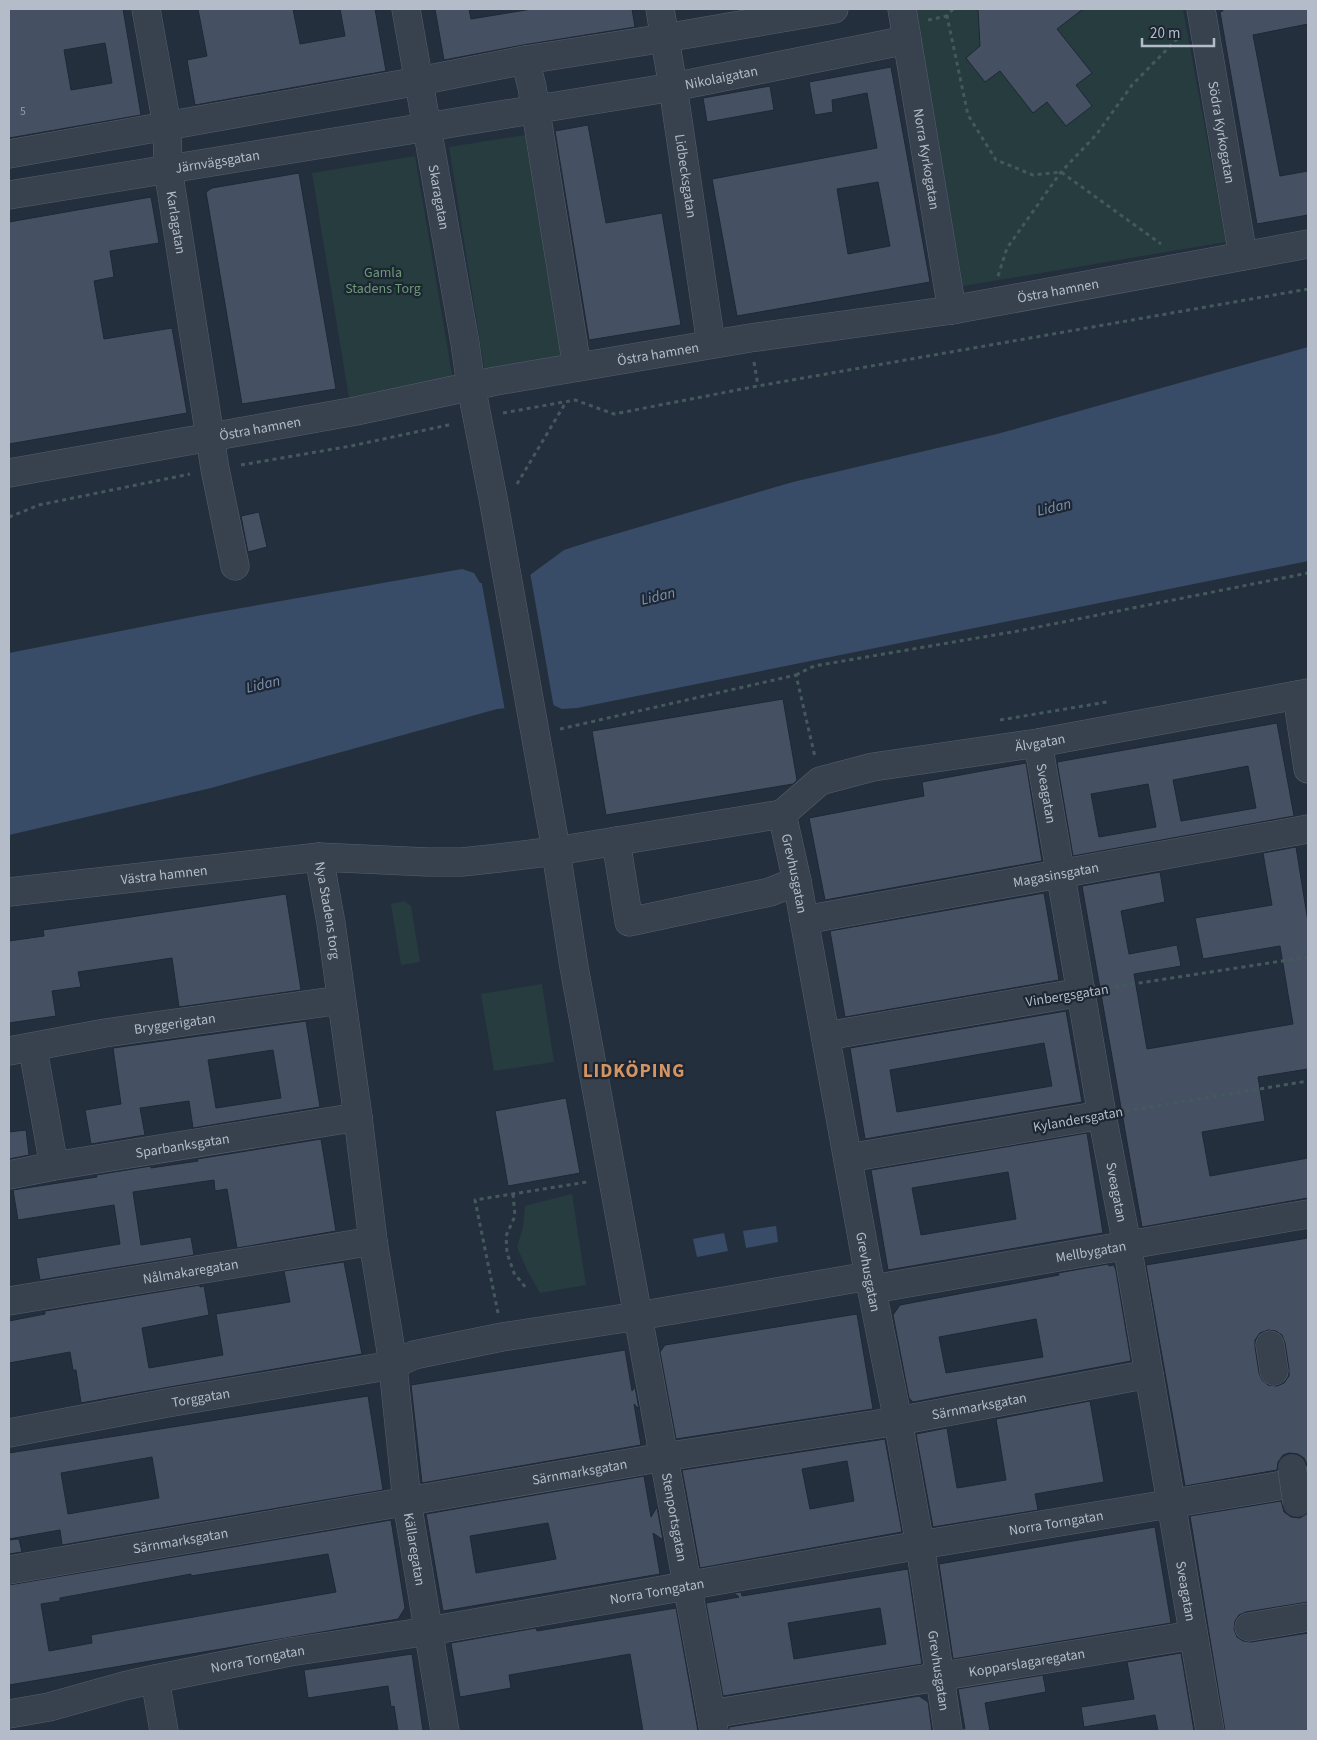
<svg xmlns="http://www.w3.org/2000/svg" width="1317" height="1740" font-family="'Source Sans 3',sans-serif">
<style>
.green{fill:#263c3f}
.water{fill:#394c67}
.pier{fill:#242f3e}
.building{fill:#455162;stroke:#1f2835;fill-rule:evenodd}
.lines{fill:none;stroke-linecap:round;stroke-linejoin:round}
.minor-casing{stroke:#565f6c;stroke-width:29}
.path{stroke:#44595c;stroke-width:3;stroke-dasharray:4 4;stroke-linecap:butt}
.minor{stroke:#38414e;stroke-width:28}
.minor-bridge-casing{stroke:#565f6c;stroke-width:29;stroke-linecap:butt}
.minor-bridge{stroke:#38414e;stroke-width:28}
.labels{text-anchor:middle;stroke-width:4.5;stroke-linejoin:round;paint-order:stroke}
.number-label{font-size:11px;fill:#98a1af}
.street-label{font-size:14px;fill:#b4bcc9;stroke:#1d2633}
.park-label{font-size:14px;fill:#6b9a76;stroke:#1d2633}
.water-label{font-size:15px;font-style:italic;fill:#7c92b1;stroke:#1d2633}
.district-label{font-size:19px;font-weight:bold;letter-spacing:1px;fill:#d59563;stroke:#1d2633}
</style>
<rect width="100%" height="100%" fill="#242f3e"/>
<g class="green">
<path d="M913 9H1183L1226 242 963 286Z"/>
<path d="M525 135 563 367 486 379 449 147Z"/>
<path d="M415 156 454 386 350 404 312 173Z"/>
<path d="M404 901 411 906 420 962 401 965 391 904Z"/>
<path d="M542 984 554 1062 494 1071 481 994Z"/>
<path d="M572 1194 586 1285 540 1293 528 1272 517 1247 523 1227 525 1206Z"/>
</g>
<g class="water">
<path d="M1308 347V561L577 708 562 709 551 704 497 709 211 788 9 835V653L202 615 462 569 474 573 480 583 526 578 564 550 595 540 793 482 997 434Z"/>
<path d="M776 1226 778 1242 746 1248 743 1231Z"/>
<path d="M724 1233 728 1251 697 1257 693 1239Z"/>
</g>
<path class="pier" d="M530 572 554 708 551 706 505 711 481 579 525 575Z"/>
<g class="building">
<path d="M9 9H123L141 115 9 138ZM105 43 112 83 71 90 64 50Z"/>
<path d="M198 9H293L300 44 345 36 340 9H375L386 71 195 105 187 60 207 56Z"/>
<path d="M435 9H469L471 19 532 9H632L635 27 523 45 444 60Z"/>
<path d="M978 9H1083L1057 29 1092 73 1076 85 1092 106 1066 126 1047 102 1033 113 1000 71 985 82 966 58 980 46Z"/>
<path d="M1222 9H1308V24L1253 35 1280 176 1308 171V215L1257 224 1220 12 1223 11Z"/>
<path d="M891 67 930 282 737 316 712 179 877 148 867 93 832 100 833 112 815 115 809 82ZM878 182 890 246 848 254 837 189Z"/>
<path d="M770 86 774 110 707 122 703 98Z"/>
<path d="M588 125 606 223 662 213 681 325 589 340 555 131Z"/>
<path d="M299 173 336 389 242 404 206 192 212 188Z"/>
<path d="M151 197 159 243 110 251 114 277 94 281 104 339 172 328 187 413 9 444V222Z"/>
<path d="M259 512 267 547 248 552 241 516Z"/>
<path d="M783 699 797 780 793 784 606 815 592 731Z"/>
<path d="M1277 723 1294 816 1073 856 1057 762ZM1248 766 1256 808 1181 821 1173 780ZM1148 784 1156 827 1099 837 1091 794Z"/>
<path d="M1026 763 1042 861 825 900 809 818 924 796 922 782Z"/>
<path d="M1296 847 1308 922V1069L1258 1077 1265 1121 1202 1132 1210 1176 1308 1158V1198L1142 1227 1082 886 1160 872 1165 902 1121 911 1129 954 1177 945 1181 966 1134 974 1147 1049 1293 1024 1280 946 1203 959 1195 918 1272 905 1263 853Z"/>
<path d="M1044 893 1059 980 845 1017 830 931Z"/>
<path d="M286 894 301 990 179 1007 172 958 78 972 81 987 52 991 56 1016 9 1023V941L44 936 43 930Z"/>
<path d="M1066 1011 1082 1102 865 1139 850 1048ZM1044 1043 1052 1086 897 1112 890 1070Z"/>
<path d="M306 1021 320 1107 193 1128 189 1101 140 1108 145 1135 91 1144 85 1110 121 1104 113 1048ZM273 1050 281 1098 216 1108 208 1060Z"/>
<path d="M566 1098 580 1173 508 1186 495 1111Z"/>
<path d="M26 1130 29 1155 9 1159V1132Z"/>
<path d="M1087 1133 1103 1233 888 1270 871 1170ZM1008 1172 1016 1219 921 1235 912 1188Z"/>
<path d="M321 1139 336 1231 237 1248 227 1189 215 1191 214 1180 133 1192 141 1245 191 1237 194 1255 40 1280 36 1258 120 1244 114 1205 18 1220 13 1190 97 1177 96 1175 151 1166V1168L198 1161 197 1159Z"/>
<path d="M1308 1238V1466L1304 1458 1298 1454 1289 1453 1283 1455 1278 1462 1277 1470 1185 1486 1146 1265ZM1268 1330 1276 1331 1282 1335 1285 1343 1289 1369V1376L1284 1383 1277 1386 1268 1385 1262 1380 1259 1373 1255 1347V1340L1260 1333Z"/>
<path d="M344 1262 362 1354 164 1388 81 1403 76 1370H73L70 1352 9 1363V1321L45 1314V1311L200 1285V1287L204 1286 209 1315 142 1328 149 1368 223 1355 216 1314 290 1302 284 1271Z"/>
<path d="M1108 1264 1109 1266 1114 1265 1116 1271 1131 1361 913 1402 909 1398 893 1315 900 1305 1059 1275 1058 1273ZM1036 1319 1043 1357 946 1373 939 1337Z"/>
<path d="M857 1314 873 1409 676 1439 660 1352 665 1345Z"/>
<path d="M625 1350 632 1391 635 1387 639 1409 634 1404 641 1445 422 1483 411 1385Z"/>
<path d="M368 1396 383 1490 62 1545 60 1530 9 1539V1453ZM152 1457 159 1498 68 1514 61 1473Z"/>
<path d="M1090 1401 1104 1482 1035 1494 1038 1510 933 1527 916 1434 947 1428 957 1488 1006 1480 996 1419Z"/>
<path d="M885 1439 902 1532 700 1568 682 1470ZM847 1461 854 1501 810 1509 802 1469Z"/>
<path d="M644 1476 651 1517 657 1507 663 1540 653 1533 660 1574 443 1611 426 1514ZM548 1523 556 1559 476 1573 470 1536Z"/>
<path d="M1281 1501 1284 1512 1291 1517 1300 1518 1308 1513V1602L1246 1612 1239 1615 1235 1621 1234 1629 1237 1637 1243 1641 1251 1642 1308 1633V1731H1225L1190 1516Z"/>
<path d="M391 1520 405 1608 398 1619 9 1685V1585ZM328 1554 336 1592 91 1635 92 1643 49 1651 41 1604 60 1601V1598L191 1574V1576Z"/>
<path d="M1155 1527 1171 1623 953 1659 939 1564Z"/>
<path d="M19 1539 22 1552 9 1554V1540Z"/>
<path d="M908 1569 922 1664 723 1696 706 1603 739 1597 734 1593 741 1592 742 1596ZM880 1608 886 1644 794 1659 788 1623Z"/>
<path d="M676 1608 698 1731H643L630 1654 509 1675 511 1688 460 1697 451 1643 536 1628 537 1631Z"/>
<path d="M1181 1653 1194 1731H1158L1155 1715 1084 1727 1081 1707 1134 1699 1127 1662Z"/>
<path d="M412 1654 423 1731H398L394 1706 391 1707 388 1686 308 1698 304 1670Z"/>
<path d="M1043 1675 1046 1692 985 1703 990 1731H963V1727L965 1729 958 1689Z"/>
<path d="M919 1696 928 1702 932 1731H729V1727Z"/>
</g>
<g class="lines">
<defs>
<g id="minor">
<path id="s1" d="M146 9 167 125 168 169 215 469 235 566"/>
<path id="s2" d="M406 9 465 343 471 386 493 498 553 833 574 967 714 1731"/>
<path id="s3" d="M660 9 673 87 711 344"/>
<path id="s4" d="M902 9 952 310"/>
<path id="s5" d="M1201 9 1243 256"/>
<path d="M525 60 532 87 577 367"/>
<path d="M9 154 419 81 525 60 665 38 834 9"/>
<path id="s6" d="M9 195 673 87 907 40"/>
<path id="s7" d="M9 473 356 411 496 381 750 338 952 310 1308 244"/>
<path d="M1297 695 1308 769"/>
<path id="s8" d="M1038 743 1102 1115 1127 1245 1210 1731"/>
<path id="s9" d="M782 814 797 881 869 1276 898 1421 920 1545 948 1731"/>
<path id="s10" d="M782 814 820 781 873 767 1038 743 1308 693"/>
<path d="M616 841 629 922 770 892 797 881"/>
<path id="s11" d="M319 857 331 923 358 1117 373 1241 392 1357 407 1502 445 1731"/>
<path id="s12" d="M9 892 319 857 428 862H462L499 858 556 851 782 814"/>
<path id="s13" d="M804 920 1308 829"/>
<path d="M826 1036 1082 992"/>
<path d="M34 1047V1055L54 1166"/>
<path id="s14" d="M9 1051 105 1033 341 1000"/>
<path d="M848 1158 1102 1115"/>
<path id="s15" d="M9 1175 54 1166 358 1117"/>
<path id="s16" d="M873 1289 1308 1214"/>
<path id="s17" d="M9 1301 373 1241"/>
<path d="M1270 1345 1274 1371"/>
<path id="s18" d="M9 1433 167 1403 393 1365 414 1355 502 1337 638 1316 869 1276"/>
<path id="s19" d="M9 1570 664 1457 898 1421 1149 1374"/>
<path d="M1249 1627 1308 1617"/>
<path d="M155 1679 164 1731"/>
<path id="s20" d="M9 1714 49 1707 124 1686 155 1679 290 1652 429 1631 920 1545 1308 1481"/>
<path id="s21" d="M711 1714 1193 1635"/>
</g>
</defs>
<use href="#minor" class="minor-casing"/>
<g class="path">
<path d="M953 9 947 16 968 115 996 160 1033 175 1061 172 1161 244"/>
<path d="M928 20 947 16"/>
<path d="M998 276 1007 248 1061 172 1096 135 1132 85 1180 36"/>
<path d="M754 362 758 386"/>
<path d="M503 413 575 400 614 414 758 386 1308 289"/>
<path d="M241 465 351 446 453 424"/>
<path d="M517 484 566 402"/>
<path d="M9 517 39 505 190 474"/>
<path d="M796 675 814 666 1018 631 1308 573"/>
<path d="M1000 720 1107 702"/>
<path d="M560 729 796 675 815 757"/>
<path d="M1107 988 1308 957"/>
<path d="M1126 1111 1308 1081"/>
<path d="M513 1194 515 1216 506 1236 507 1253 514 1273 526 1288"/>
<path d="M498 1313 475 1200 587 1182"/>
</g>
<use href="#minor" class="minor"/>
<defs>
<path id="minor-bridge" d="M1292 1468 1297 1503"/>
</defs>
<use href="#minor-bridge" class="minor-bridge-casing"/>
<use href="#minor-bridge" class="minor-bridge"/>
</g>
<g class="labels">
<g class="number-label">
<text x="23" y="115">5</text>
</g>
<g class="street-label">
<text dy="5" stroke="none"><textPath href="#s6" startOffset="722">Nikolaigatan</textPath></text>
<text dy="5" stroke="none"><textPath href="#s5" startOffset="125">Södra Kyrkogatan</textPath></text>
<text dy="5" stroke="none"><textPath href="#s4" startOffset="152">Norra Kyrkogatan</textPath></text>
<text dy="5" stroke="none"><textPath href="#s6" startOffset="211">Järnvägsgatan</textPath></text>
<text dy="5" stroke="none"><textPath href="#s3" startOffset="169">Lidbecksgatan</textPath></text>
<text dy="5" stroke="none"><textPath href="#s2" startOffset="191">Skaragatan</textPath></text>
<text dy="5" stroke="none"><textPath href="#s1" startOffset="216">Karlagatan</textPath></text>
<text dy="5" stroke="none"><textPath href="#s7" startOffset="1065">Östra hamnen</textPath></text>
<text dy="5" stroke="none"><textPath href="#s7" startOffset="660">Östra hamnen</textPath></text>
<text dy="5" stroke="none"><textPath href="#s7" startOffset="255">Östra hamnen</textPath></text>
<text dy="5" stroke="none"><textPath href="#s10" startOffset="274">Älvgatan</textPath></text>
<text dy="5" stroke="none"><textPath href="#s8" startOffset="51">Sveagatan</textPath></text>
<text dy="5" stroke="none"><textPath href="#s12" startOffset="156">Västra hamnen</textPath></text>
<text dy="5" stroke="none"><textPath href="#s9" startOffset="61">Grevhusgatan</textPath></text>
<text dy="5" stroke="none"><textPath href="#s13" startOffset="256">Magasinsgatan</textPath></text>
<text dy="5" stroke="none"><textPath href="#s11" startOffset="54">Nya Stadens torg</textPath></text>
<text transform="translate(1067 995) rotate(-9)" y="5">Vinbergsgatan</text>
<text dy="5" stroke="none"><textPath href="#s14" startOffset="168">Bryggerigatan</textPath></text>
<text transform="translate(1078 1119) rotate(-10)" y="5">Kylandersgatan</text>
<text dy="5" stroke="none"><textPath href="#s15" startOffset="176">Sparbanksgatan</textPath></text>
<text dy="5" stroke="none"><textPath href="#s8" startOffset="456">Sveagatan</textPath></text>
<text dy="5" stroke="none"><textPath href="#s16" startOffset="221">Mellbygatan</textPath></text>
<text dy="5" stroke="none"><textPath href="#s17" startOffset="184">Nålmakaregatan</textPath></text>
<text dy="5" stroke="none"><textPath href="#s9" startOffset="466">Grevhusgatan</textPath></text>
<text dy="5" stroke="none"><textPath href="#s18" startOffset="195">Torggatan</textPath></text>
<text dy="5" stroke="none"><textPath href="#s19" startOffset="984">Särnmarksgatan</textPath></text>
<text dy="5" stroke="none"><textPath href="#s19" startOffset="579">Särnmarksgatan</textPath></text>
<text dy="5" stroke="none"><textPath href="#s2" startOffset="1532">Stenportsgatan</textPath></text>
<text dy="5" stroke="none"><textPath href="#s20" startOffset="1065">Norra Torngatan</textPath></text>
<text dy="5" stroke="none"><textPath href="#s19" startOffset="174">Särnmarksgatan</textPath></text>
<text dy="5" stroke="none"><textPath href="#s11" startOffset="699">Källaregatan</textPath></text>
<text dy="5" stroke="none"><textPath href="#s20" startOffset="660">Norra Torngatan</textPath></text>
<text dy="5" stroke="none"><textPath href="#s8" startOffset="861">Sveagatan</textPath></text>
<text dy="5" stroke="none"><textPath href="#s20" startOffset="255">Norra Torngatan</textPath></text>
<text dy="5" stroke="none"><textPath href="#s21" startOffset="320">Kopparslagaregatan</textPath></text>
<text dy="5" stroke="none"><textPath href="#s9" startOffset="871">Grevhusgatan</textPath></text>
</g>
<g class="park-label">
<text x="383" y="277">Gamla<tspan x="383" dy="16">Stadens Torg</tspan></text>
</g>
<g class="water-label">
<text transform="translate(1054 507) rotate(-13)" y="5">Lidan</text>
<text transform="translate(658 596) rotate(-13)" y="5">Lidan</text>
<text transform="translate(263 684) rotate(-13)" y="5">Lidan</text>
</g>
<g class="district-label">
<text x="634" y="1077">LIDKÖPING</text>
</g>
</g>
<rect width="1317" height="1740" fill="none" stroke="#b4bcc9" stroke-width="20"/>
<path d="M1142 38v8h72v-8" fill="none" stroke="#b4bcc9" stroke-width="2.5"/>
<text x="1150" y="38" font-size="15" fill="#b4bcc9" stroke="#1d2633" stroke-width="4" paint-order="stroke">20 m</text>
</svg>
